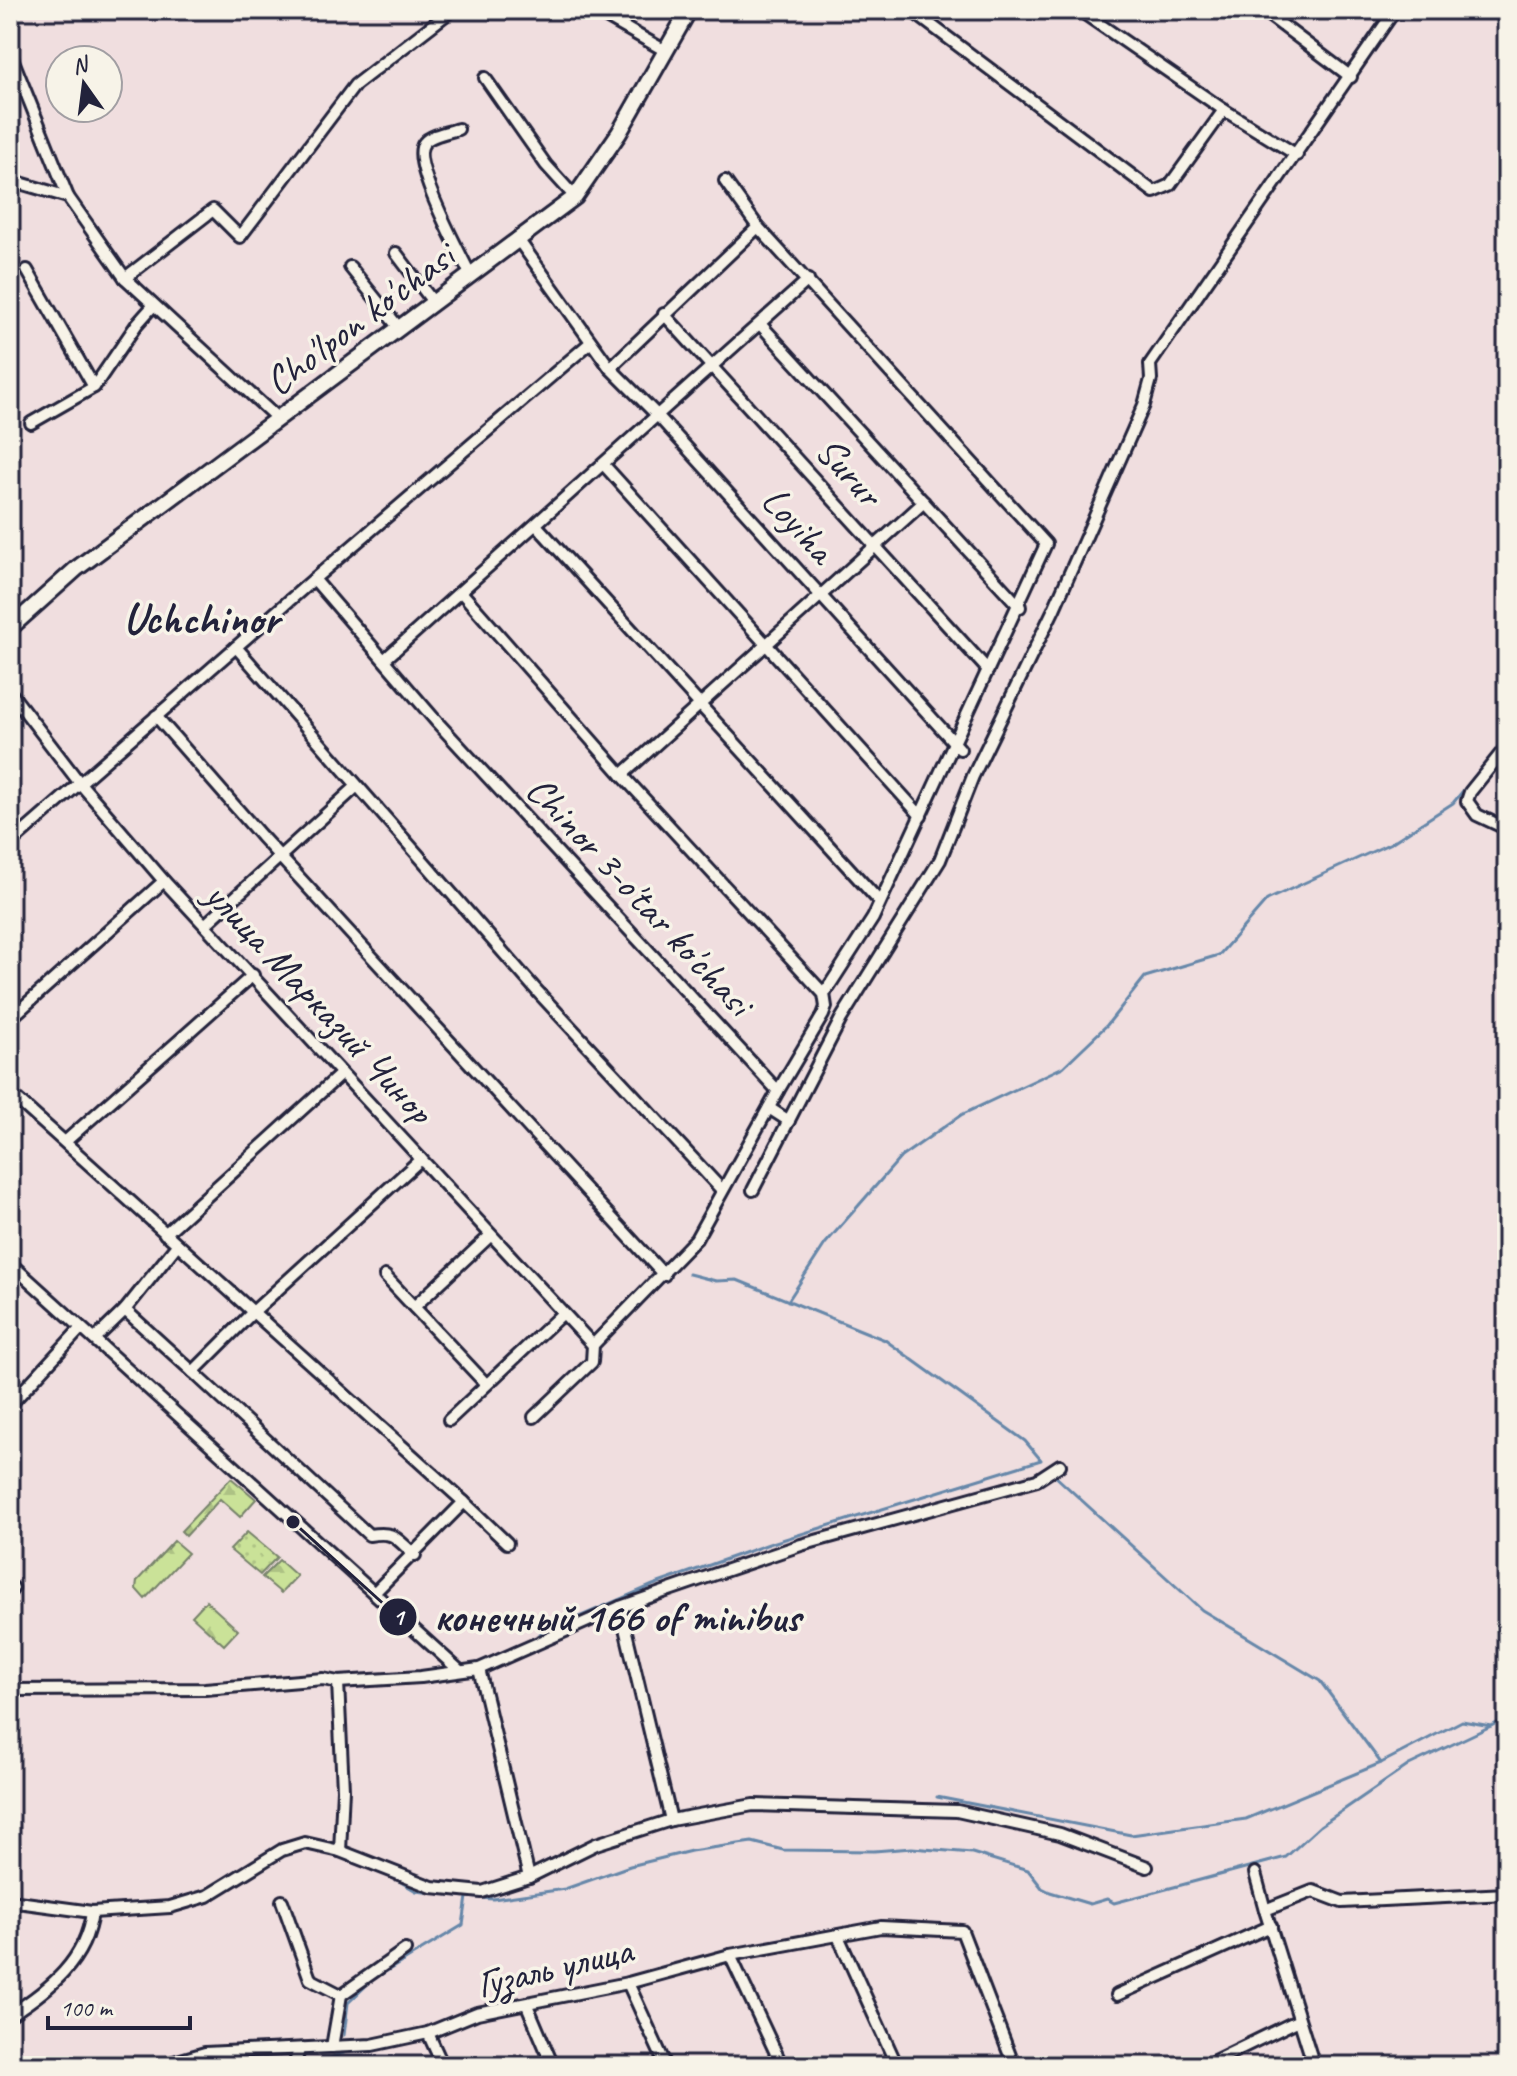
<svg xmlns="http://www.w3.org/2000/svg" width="1517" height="2076" font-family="Caveat,sans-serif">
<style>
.forest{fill:url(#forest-firs);stroke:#76826a;stroke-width:2}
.park{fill:url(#park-dots);stroke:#76826a;stroke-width:2}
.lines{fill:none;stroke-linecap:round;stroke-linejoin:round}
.stream{stroke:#6687a9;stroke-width:3}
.minor-casing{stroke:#22223b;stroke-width:16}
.secondary-casing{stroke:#22223b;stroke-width:20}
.minor{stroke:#f7f3e8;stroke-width:10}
.secondary{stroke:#f7f3e8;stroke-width:14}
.labels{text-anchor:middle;stroke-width:7;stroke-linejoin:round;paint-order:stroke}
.street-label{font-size:40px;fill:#22223b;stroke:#f7f3e8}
.quarter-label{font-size:44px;font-weight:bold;fill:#22223b;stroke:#f7f3e8}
.leader{fill:none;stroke:#22223b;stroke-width:3}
.callout-dot{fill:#22223b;stroke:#f7f3e8;stroke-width:3}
.mark-label{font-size:24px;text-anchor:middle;font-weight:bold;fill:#fff}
.callout-label{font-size:42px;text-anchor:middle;font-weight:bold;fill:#22223b;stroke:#f7f3e8;stroke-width:7;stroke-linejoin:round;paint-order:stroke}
</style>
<defs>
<pattern id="forest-firs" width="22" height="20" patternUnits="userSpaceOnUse" patternTransform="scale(2)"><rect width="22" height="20" fill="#cae298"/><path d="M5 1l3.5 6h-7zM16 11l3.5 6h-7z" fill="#adc284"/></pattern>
<pattern id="park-dots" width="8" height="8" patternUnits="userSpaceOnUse" patternTransform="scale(2)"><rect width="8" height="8" fill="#cae298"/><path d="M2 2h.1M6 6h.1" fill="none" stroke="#adc284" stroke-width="1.8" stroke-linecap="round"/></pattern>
</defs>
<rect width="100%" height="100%" fill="#f0dedf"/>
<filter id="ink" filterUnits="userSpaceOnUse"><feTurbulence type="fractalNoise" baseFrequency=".0125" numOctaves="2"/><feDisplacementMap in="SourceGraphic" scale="16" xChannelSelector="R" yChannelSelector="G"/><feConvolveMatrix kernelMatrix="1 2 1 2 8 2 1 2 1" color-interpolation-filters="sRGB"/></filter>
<g filter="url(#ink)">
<g class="forest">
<path d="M231 1478 256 1499 240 1517 220 1499 186 1536 181 1531Z"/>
<path d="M174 1541 188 1553 145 1599 136 1589 137 1581Z"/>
<path d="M279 1560 297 1576 281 1593 262 1577Z"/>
<path d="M206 1601 238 1630 224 1645 192 1616Z"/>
</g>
<path class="park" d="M247 1532 277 1557 260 1575 230 1550Z"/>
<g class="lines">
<g class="stream">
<path d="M788 1301 825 1244 901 1157 961 1115 1063 1067 1107 1025 1145 977 1219 955 1267 900 1391 843 1453 803 1498 748 1507 730"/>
<path d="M1054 1475 1202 1610 1320 1681 1381 1763 1462 1721 1491 1726 1507 1718"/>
<path d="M540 1634 653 1585 769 1544 1041 1460 1025 1441 885 1340 737 1280 716 1281 689 1274"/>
<path d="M937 1797 1131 1835 1246 1819 1381 1763"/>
<path d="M387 1874 416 1891 467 1897"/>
<path d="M344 2035 348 2003 372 1980 463 1925 467 1897 493 1899 565 1889 630 1866 691 1851 752 1842 783 1850 874 1851 912 1848 972 1853 1028 1870 1042 1888 1050 1892 1090 1904 1107 1899 1114 1903 1286 1857 1320 1826 1409 1765 1491 1726"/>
<path d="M309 2066 344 2053"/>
</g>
<defs>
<g id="minor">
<path d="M594 10 664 50"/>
<path d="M911 10 1154 192 1170 185 1224 110"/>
<path d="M1079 10 1224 110 1297 155"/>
<path d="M1262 10 1351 77"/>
<path d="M10 53 68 197"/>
<path d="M485 78 546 165 575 197"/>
<path d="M458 129C449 132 430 135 424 143 409 161 460 253 470 274"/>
<path d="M10 180 68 197 125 278 278 419"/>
<path d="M725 181 758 227 1046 544 873 918 824 994"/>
<path d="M517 238 610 368 658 416 960 749"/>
<path d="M396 253 433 302"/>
<path d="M350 267 399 328"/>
<path d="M27 270 94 387"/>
<path d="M125 278 213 210 240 237 355 85 452 10"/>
<path d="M664 314 988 670"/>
<path d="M760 324 1020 607"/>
<path d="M610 368 758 227"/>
<path d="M31 423 94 387 137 324 153 306"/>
<path d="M604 465 921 816"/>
<path d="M537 526 879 901"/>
<path d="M314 579 436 721 778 1091 696 1239 593 1345 592 1362 534 1417"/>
<path d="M462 593 622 775 824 994 826 1007 823 1015 778 1091"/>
<path d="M236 647 538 992 721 1189"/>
<path d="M384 660 808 280"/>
<path d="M10 692 79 782 164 881 593 1345"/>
<path d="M156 716 261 836 664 1275"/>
<path d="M1507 746 1470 792 1467 801 1477 815 1507 829"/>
<path d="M622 775 924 502"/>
<path d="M10 844 314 579 590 343"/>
<path d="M206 924 357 786"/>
<path d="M10 1019 164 881"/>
<path d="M10 1093 464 1502 374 1593"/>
<path d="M769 1108 789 1121"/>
<path d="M66 1141 253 975"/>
<path d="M753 1190 841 1019 940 860 973 776 1054 609 1144 405 1151 379 1150 364 1395 10"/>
<path d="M165 1234 341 1074"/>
<path d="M10 1263 460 1671"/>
<path d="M385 1276 485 1383"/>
<path d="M414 1307 490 1236"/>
<path d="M125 1310 193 1372 253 1312 421 1159"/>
<path d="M95 1339 125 1310 177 1245"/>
<path d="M193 1372 369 1535C395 1531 394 1537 415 1555"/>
<path d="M10 1405 81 1328"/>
<path d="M449 1420 562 1314"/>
<path d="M464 1502 507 1543"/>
<path d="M10 1592 13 1588"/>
<path d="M620 1607 671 1820"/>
<path d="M479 1669 529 1877"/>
<path d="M338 1682 343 1789 340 1851"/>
<path d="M10 1690 205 1689 323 1679 338 1682 421 1677 479 1669 620 1607 710 1576 801 1545 1037 1480 1060 1465"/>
<path d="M1255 1873 1265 1910"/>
<path d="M10 1901 92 1912 170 1907 207 1896 282 1850 305 1843 340 1851 432 1887 482 1892 529 1877 596 1844 671 1820 753 1805 957 1811 1060 1834 1147 1867"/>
<path d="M282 1901 310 1979 341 1995"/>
<path d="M838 1936 897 2066"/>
<path d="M730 1955 782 2066"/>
<path d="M628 1983 666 2066"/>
<path d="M1117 1995 1271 1926"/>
<path d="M527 2005 553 2066"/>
<path d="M10 2015C50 1989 86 1961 92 1912"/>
<path d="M428 2033 443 2066"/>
<path d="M332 2047 341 1995 405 1950"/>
<path d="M160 2066 205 2053 372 2045 428 2033 477 2013 628 1983 730 1955 881 1927 962 1931 1014 2066"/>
<path d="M294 2066 299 2050"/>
<path d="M1204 2066 1299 2020"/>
<path d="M1314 2066 1265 1910 1313 1891 1342 1902 1507 1894"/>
</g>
<path id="secondary" d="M10 628 76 569 575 197 619 133 689 10"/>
</defs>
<use href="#minor" class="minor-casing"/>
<use href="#secondary" class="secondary-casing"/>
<use href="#minor" class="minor"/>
<use href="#secondary" class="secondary"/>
</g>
</g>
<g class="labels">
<g class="street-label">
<text transform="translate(359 318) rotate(-37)" y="14">Cho'lpon ko'chasi</text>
<text transform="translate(850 471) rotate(48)" y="14">Surur</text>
<text transform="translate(799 524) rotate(48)" y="14">Loyiha</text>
<text transform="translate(640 895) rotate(47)" y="14">Chinor 3-o'tar ko'chasi</text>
<text transform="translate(320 1002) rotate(47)" y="14">улица Марказий Чинор</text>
<text transform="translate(554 1966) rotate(-13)" y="14">Гузаль улица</text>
</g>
<g class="quarter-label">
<text x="201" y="633">Uchchinor</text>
</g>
</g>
<path class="leader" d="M293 1522L398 1617"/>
<g class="callout-dot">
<circle cx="293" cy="1522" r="8"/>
<circle cx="398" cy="1617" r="20"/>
</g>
<g class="mark-label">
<text x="398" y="1625">1</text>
</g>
<g class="callout-label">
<text x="617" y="1631">конечный 166 of minibus</text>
</g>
<rect width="1517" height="2076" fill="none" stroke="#f7f3e8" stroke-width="40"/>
<rect x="20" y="20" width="1477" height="2036" fill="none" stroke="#22223b" stroke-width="3" filter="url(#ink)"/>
<g transform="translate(84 84) rotate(346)"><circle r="38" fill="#f7f3e8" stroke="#a29fa3" stroke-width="2"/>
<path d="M0-6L14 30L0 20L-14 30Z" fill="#22223b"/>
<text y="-12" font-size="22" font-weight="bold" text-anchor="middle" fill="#22223b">N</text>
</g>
<path d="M48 2016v12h142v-12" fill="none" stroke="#22223b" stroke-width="4"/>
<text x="60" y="2016" font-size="24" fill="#22223b" stroke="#f7f3e8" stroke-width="6" paint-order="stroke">100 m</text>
</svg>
